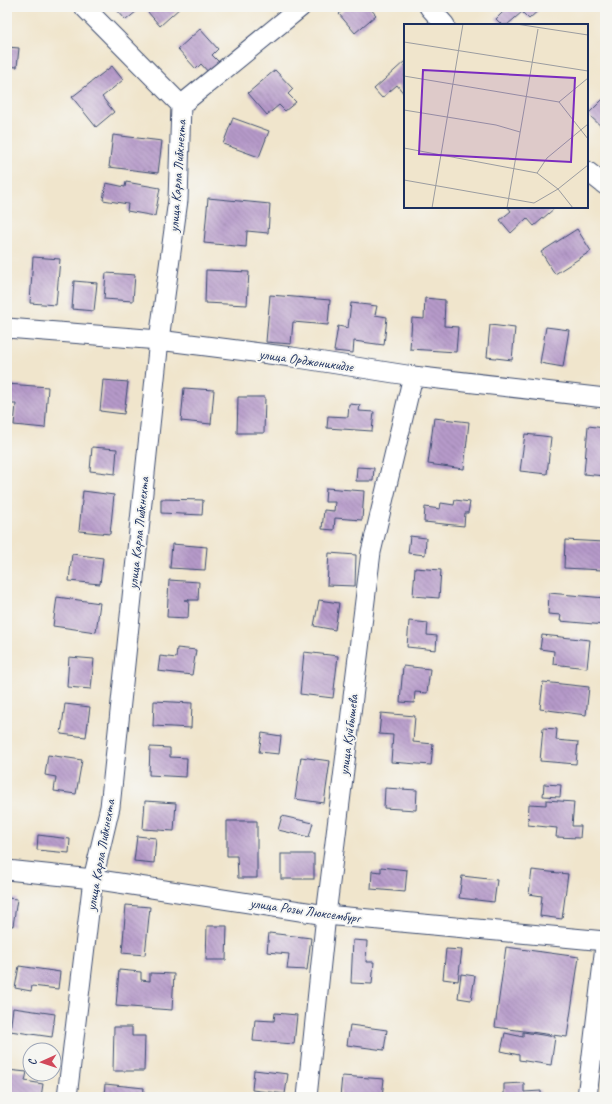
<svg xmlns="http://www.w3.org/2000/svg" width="612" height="1104" font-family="Caveat,sans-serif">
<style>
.building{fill:url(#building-back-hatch)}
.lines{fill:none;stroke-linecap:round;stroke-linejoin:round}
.minor-casing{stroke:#3b4a6e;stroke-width:21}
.minor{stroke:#fff;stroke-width:19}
.labels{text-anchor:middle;stroke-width:4;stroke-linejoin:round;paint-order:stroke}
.street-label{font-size:14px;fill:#1b2f5e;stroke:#f6f6f2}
.inset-road{fill:none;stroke:#9b9ca0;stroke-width:1}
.view{fill:#7b2cbf;fill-opacity:0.15;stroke:#7b2cbf;stroke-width:2}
.inset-edge{fill:none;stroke:#1b2f5e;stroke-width:2}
</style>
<defs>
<pattern id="building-back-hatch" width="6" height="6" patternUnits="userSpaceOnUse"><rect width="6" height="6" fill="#b69ac9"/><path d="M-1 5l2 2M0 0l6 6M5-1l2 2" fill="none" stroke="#937ea6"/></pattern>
</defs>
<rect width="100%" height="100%" fill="#f6f6f2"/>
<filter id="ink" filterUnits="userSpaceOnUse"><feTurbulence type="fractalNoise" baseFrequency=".025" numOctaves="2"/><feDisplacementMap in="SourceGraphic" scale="8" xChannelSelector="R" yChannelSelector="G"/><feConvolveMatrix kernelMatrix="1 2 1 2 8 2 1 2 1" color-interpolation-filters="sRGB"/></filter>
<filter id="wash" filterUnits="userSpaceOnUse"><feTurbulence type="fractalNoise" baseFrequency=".012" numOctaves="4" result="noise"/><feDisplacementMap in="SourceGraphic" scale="16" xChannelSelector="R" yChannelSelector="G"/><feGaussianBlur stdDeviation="0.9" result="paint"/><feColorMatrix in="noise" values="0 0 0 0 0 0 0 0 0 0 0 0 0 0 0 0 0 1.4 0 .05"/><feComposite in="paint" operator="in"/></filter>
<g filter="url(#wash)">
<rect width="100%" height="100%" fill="#f0e5cc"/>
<g id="blocks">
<g class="building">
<path d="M116 7H142L126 20 115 8Z"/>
<path d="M151 7H181L160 26 147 11Z"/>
<path d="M347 7H369L376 15 355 33 339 14Z"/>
<path d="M508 7H542L529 19 522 12 507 25H502L496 19Z"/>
<path d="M200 29 218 49 212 55 221 64 210 74 201 64 196 69 178 49Z"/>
<path d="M7 47 19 48 17 67 7 66Z"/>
<path d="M405 61V95L397 85 382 98 374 89Z"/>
<path d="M112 66 123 80 102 97 114 112 96 127 72 97Z"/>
<path d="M275 70 293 89 288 94 296 102 285 111 279 105 267 115 248 93Z"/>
<path d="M605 97V130L588 114Z"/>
<path d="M233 118 269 131 259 157 223 144Z"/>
<path d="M113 135 162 141 158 173 109 167Z"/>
<path d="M126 182 160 188 155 216 127 211 128 204 103 200 106 183 125 187Z"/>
<path d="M208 198 270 204 268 233 247 231 246 247 204 243Z"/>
<path d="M508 207H556L534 226 527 218 511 233 500 220 511 211Z"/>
<path d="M577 229 591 251 555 274 541 252Z"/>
<path d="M33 257 60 259 56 305 30 303Z"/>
<path d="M206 270 249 272 247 305 205 303Z"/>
<path d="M106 273 135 275 133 301 104 299Z"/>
<path d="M74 281 97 283 94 311 72 309Z"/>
<path d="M270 295 330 300 328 325 293 322 291 344 266 342Z"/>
<path d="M425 298 445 300 444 326 458 327 456 352 410 349 412 318 424 319Z"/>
<path d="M351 303 377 306 375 315 387 317 384 345 354 341 353 353 334 351 338 326 348 328Z"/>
<path d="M490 325 515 328 512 360 487 357Z"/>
<path d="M546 327 569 330 563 367 540 363Z"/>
<path d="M103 380 128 382 124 414 100 411Z"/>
<path d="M7 384 48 387 45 428 14 425 16 404H7Z"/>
<path d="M184 388 214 390 211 424 181 421Z"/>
<path d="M238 397H265L264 433H237Z"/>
<path d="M349 404 360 405 359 411 374 412 372 431 327 428 328 416 348 417Z"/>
<path d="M434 418 469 422 464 469 428 464Z"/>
<path d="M588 426 605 428V476L584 474Z"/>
<path d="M525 434 551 437 547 474 520 471Z"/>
<path d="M92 447 117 449 115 474 90 471Z"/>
<path d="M357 467 374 468 373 481H356Z"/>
<path d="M326 488 364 491 362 520 335 518 334 530 322 529 324 510 334 511 335 502H325Z"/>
<path d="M83 491 114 495 110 534 79 531Z"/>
<path d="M161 499 203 500 202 515 161 513Z"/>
<path d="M455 500 470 502 468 513H465L464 526 424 522 425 507 440 509 441 503 454 505Z"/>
<path d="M410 536 426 538 425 555 408 553Z"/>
<path d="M565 540 604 542 602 570 564 568Z"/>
<path d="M172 544 207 547 205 570 170 568Z"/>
<path d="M329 553 356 555 355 586 327 585Z"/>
<path d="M72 554 103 558 100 584 69 581Z"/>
<path d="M415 568 441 570 439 598 413 596Z"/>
<path d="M169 580 199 582 198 600H184H189L188 618 167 617Z"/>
<path d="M549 593 605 598V625L560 621 561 615 548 614Z"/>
<path d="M57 597 100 603 96 632 53 626Z"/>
<path d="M319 600 339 603 335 630 314 626Z"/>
<path d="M409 621 428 623 427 635 437 636 436 650 407 647Z"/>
<path d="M542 635 590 640 587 668 553 664 554 651 540 649Z"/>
<path d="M177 648 196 650 192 675 158 671 160 656 176 658Z"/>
<path d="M304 652 338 656 333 698 300 694Z"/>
<path d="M69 657 94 659 91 689 67 687Z"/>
<path d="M403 666 430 669 427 693 415 692 414 703 400 702Z"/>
<path d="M543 682 589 687 586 715 540 709Z"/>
<path d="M154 701 192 703 191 728 153 726Z"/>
<path d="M65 704 90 707 86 737 61 734Z"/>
<path d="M381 713 415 716 413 742 433 744 431 765 391 762 393 735 379 734Z"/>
<path d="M543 728 557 729 556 740 578 742 576 764 540 761Z"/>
<path d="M262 733 281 736 279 754 259 752Z"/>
<path d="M150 747 170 748V757L187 758 186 777 149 775Z"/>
<path d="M48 755 82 760 76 794 54 791 56 777 45 775Z"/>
<path d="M301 757 330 761 324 803 295 799Z"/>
<path d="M544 784 561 785 560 797 543 796Z"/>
<path d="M385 788 417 790 416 810 384 808Z"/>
<path d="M546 800 574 802 572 826H581L580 838 556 837 557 828 528 825 529 804 546 805Z"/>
<path d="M145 801 176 803 174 831 143 829Z"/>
<path d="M282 816 313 823 309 837 278 830Z"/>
<path d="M227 821H257V878H238L237 856H227Z"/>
<path d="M38 835 70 839 69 853 37 850Z"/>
<path d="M137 836 156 838 154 863 134 861Z"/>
<rect x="281" y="854" width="33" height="25"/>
<path d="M381 867 407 870 405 892 371 889 372 871 381 872Z"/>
<path d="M532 870 568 874 562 919 540 916 542 896 529 894Z"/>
<path d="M462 876 497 880 494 902 459 898Z"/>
<path d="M7 898 17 899 13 926 7 925Z"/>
<path d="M126 905 150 907 145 955 122 953Z"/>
<path d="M207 926H227L226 960H206Z"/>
<path d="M269 933 311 938 307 970 287 969 289 954 267 952Z"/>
<path d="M353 940 367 941 366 962H374L372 984 351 983Z"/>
<path d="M506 947 579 957 567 1037 495 1027Z"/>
<path d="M446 949 462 950 458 981 443 979Z"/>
<path d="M19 966 60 972 58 989 32 986 31 991 15 988Z"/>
<path d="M119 970 141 972V980L150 981V973L174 974 172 1010 116 1006Z"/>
<path d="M461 974 475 976 471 1000 458 998Z"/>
<path d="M13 1008 55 1014 52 1037 10 1031Z"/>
<path d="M275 1013 297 1015 294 1044 253 1041 255 1020 274 1021Z"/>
<path d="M350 1025 387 1030 384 1050 347 1045Z"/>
<path d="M114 1027H132V1036H145L144 1071H113Z"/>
<path d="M523 1032 555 1037 551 1065 519 1060V1055L501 1051 505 1033 523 1037Z"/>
<path d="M7 1070 27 1072 25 1081 43 1084 41 1097H23L7 1095Z"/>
<path d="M254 1070 288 1074 285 1094 252 1090Z"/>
<path d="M342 1076 384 1079 382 1097H340Z"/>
<path d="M524 1083V1092L541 1091V1097H504V1084Z"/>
<path d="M105 1084 144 1088 143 1097H104Z"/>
</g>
</g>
</g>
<g filter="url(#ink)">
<use href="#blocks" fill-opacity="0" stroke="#3b4a6e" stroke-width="1"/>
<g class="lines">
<defs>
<g id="minor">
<path d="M429 7 445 25"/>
<path d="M181 105 301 7"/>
<path d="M587 171 605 185"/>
<path d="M7 328 159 340 292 357 413 376 605 398"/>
<path d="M7 870 93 879 326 915 605 941"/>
<path d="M67 1097 93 879 110 807 159 340 178 200 181 105 84 7"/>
<path d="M307 1097 326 915 371 552 413 376"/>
<path d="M587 1097 605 946"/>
</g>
</defs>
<use href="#minor" class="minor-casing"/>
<use href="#minor" class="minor"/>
</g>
</g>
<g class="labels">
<g class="street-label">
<text transform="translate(177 176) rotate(-86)" y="5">улица Карла Либкнехта</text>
<text transform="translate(306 360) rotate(8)" y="5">улица Орджоникидзе</text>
<text transform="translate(138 533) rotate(-84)" y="5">улица Карла Либкнехта</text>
<text transform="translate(348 735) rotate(-83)" y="5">улица Куйбышева</text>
<text transform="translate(100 855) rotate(-80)" y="5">улица Карла Либкнехта</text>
<text transform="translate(305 910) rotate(8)" y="5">улица Розы Люксембург</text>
</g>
</g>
<g transform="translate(404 24)">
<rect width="184" height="184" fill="#f0e5cc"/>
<path class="inset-road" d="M112 0 184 11M0 18 184 47M0 52 155 78 184 54M155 78 184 115M0 86 92 101 116 108M0 124 133 149 154 165 169 184M133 149 143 134 184 100M0 156 130 179 154 165 184 141M28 184 59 0M103 184 134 5"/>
<path class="view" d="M19 46 171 54 167 138 15 130Z"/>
<rect width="184" height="184" class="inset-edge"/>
</g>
<rect width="612" height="1104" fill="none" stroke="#f6f6f2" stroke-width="24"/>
<g transform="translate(42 1062) rotate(267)"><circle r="19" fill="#f6f6f2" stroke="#9ea6b7"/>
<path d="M0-3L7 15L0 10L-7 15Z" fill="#d1495b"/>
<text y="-6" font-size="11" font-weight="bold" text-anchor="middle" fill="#1b2f5e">С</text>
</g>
</svg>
